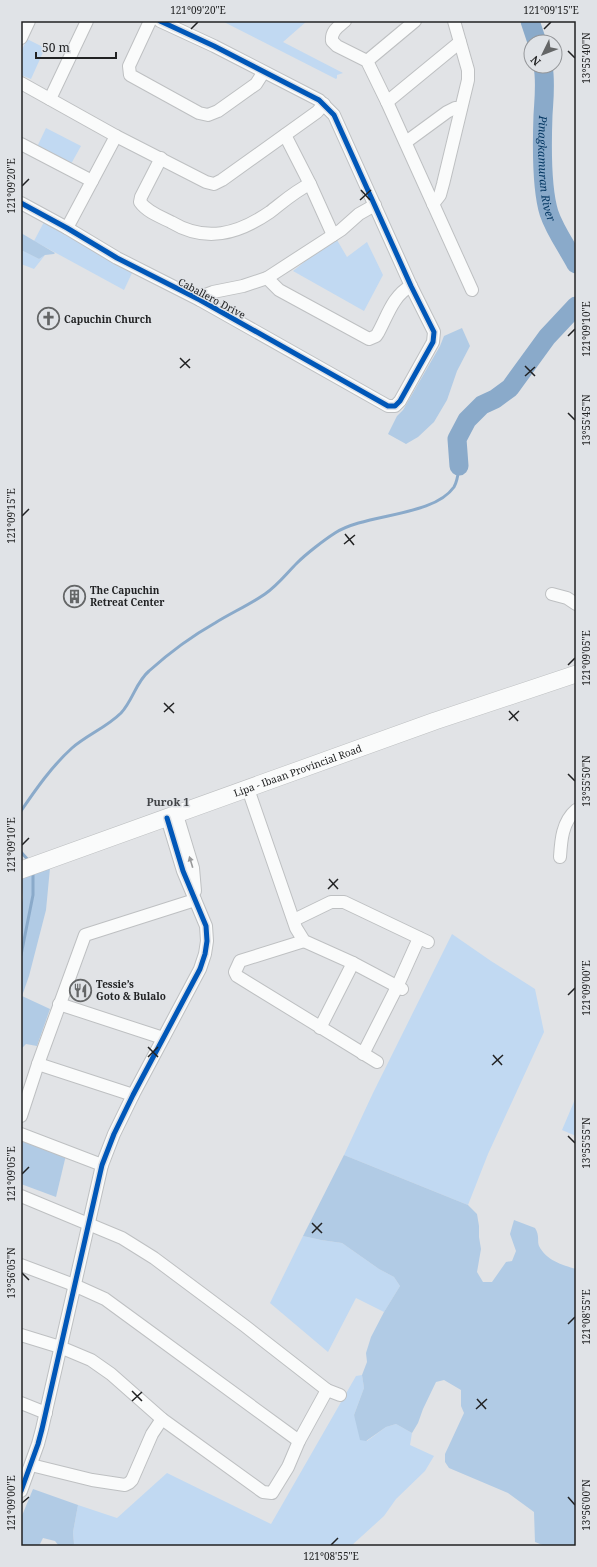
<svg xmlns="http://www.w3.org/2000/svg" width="597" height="1567" font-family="'Noto Serif',serif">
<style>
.green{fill:#c1d9f2}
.forest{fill:#b1cbe5}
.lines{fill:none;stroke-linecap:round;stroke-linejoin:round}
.stream{stroke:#8aaaca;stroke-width:3}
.river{stroke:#8aaaca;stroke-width:19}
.minor-casing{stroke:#bec0c2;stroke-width:14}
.secondary-casing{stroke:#bec0c2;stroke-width:18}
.minor{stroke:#fafbfb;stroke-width:12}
.secondary{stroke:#fafbfb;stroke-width:17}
.cycleway-casing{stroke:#e0e3e7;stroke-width:8}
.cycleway{stroke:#0057b8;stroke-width:5}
.oneway{fill:#98999a}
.ticks{fill:none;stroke:#212223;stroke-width:1.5}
.labels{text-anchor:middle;stroke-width:3;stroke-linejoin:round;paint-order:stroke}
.street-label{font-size:10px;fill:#212223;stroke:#e0e3e7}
.poi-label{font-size:10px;font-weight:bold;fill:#212223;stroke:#e0e3e7;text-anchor:start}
.water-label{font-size:11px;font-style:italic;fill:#043762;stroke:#e0e3e7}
.neighbourhood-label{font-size:11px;font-weight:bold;fill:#424447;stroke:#e0e3e7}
.neatline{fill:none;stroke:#212223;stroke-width:1.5}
.ticks-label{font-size:10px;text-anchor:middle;fill:#212223}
</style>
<rect width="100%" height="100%" fill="#e1e3e6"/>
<g class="green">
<path d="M222 21 248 22 249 21H307L283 42 343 73 337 75V78L336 79Z"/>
<path d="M27 39 45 48 31 79 21 75V52Z"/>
<path d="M46 128 81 146 71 164 37 147Z"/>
<path d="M44 222 132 273 124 290 34 241Z"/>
<path d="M337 240 347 257 367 242 383 275 364 311 293 271 313 255Z"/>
<path d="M21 250 39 259 45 255 34 269 21 264Z"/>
<path d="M452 934 491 961 535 989 544 1032 488 1154 468 1205 344 1155 373 1093Z"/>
<path d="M576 1097V1136L562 1130Z"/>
<path d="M303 1236 321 1240 342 1243 379 1269 394 1277 400 1286 384 1312 356 1298 328 1352 270 1303Z"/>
<path d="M362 1375 364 1388 354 1415 367 1441 386 1427 396 1424 412 1433 410 1445 434 1456 425 1471 396 1499 384 1516 351 1546H70L74 1543 73 1532 78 1505 117 1518 167 1473 271 1524 356 1376Z"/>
</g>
<g class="forest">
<path d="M21 233 55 253 54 254 45 255 39 259 21 250Z"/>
<path d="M462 328 470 346 457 371 447 400 434 422 418 437 406 444 388 434 397 416 403 410 440 346 444 336Z"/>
<path d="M50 868 46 910 29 976 22 996 50 1009 37 1046 26 1044 21 1049V908L23 897 21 878Z"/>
<path d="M21 1140 66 1155 56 1197 21 1184Z"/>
<path d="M344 1155 468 1205 477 1214 479 1226V1237L481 1249 477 1272 483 1282H492L506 1262 512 1261 516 1251 510 1234 514 1220 535 1228C540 1236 537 1241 539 1246 546 1260 562 1265 576 1269V1546H545L535 1542 534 1512 508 1493 449 1468 445 1462V1454L464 1413 461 1406V1390L444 1380 436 1382 423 1409 418 1423 412 1433 396 1424 386 1427 366 1441 360 1440 354 1415 364 1388 362 1375 367 1362 366 1353 371 1337 384 1312 400 1286 394 1277 379 1269 342 1243 321 1240 303 1236Z"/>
<path d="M33 1489 78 1505 73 1532 74 1544 70 1546H59L55 1541 43 1538 39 1546H21V1518Z"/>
</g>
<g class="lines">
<g class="stream">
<path d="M21 811C36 789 52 766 72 748 87 735 107 727 121 713 133 700 136 682 149 671 169 653 192 636 215 623 231 613 249 605 265 594 278 585 286 574 297 563 306 554 324 540 335 533 366 513 433 517 454 487 458 480 458 474 459 466"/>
<path d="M21 852 29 861"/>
<path d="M21 955 33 895V872"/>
</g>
<g class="river">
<path d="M530 21 537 42"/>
<path id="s1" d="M543 66C546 82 544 98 543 115 542 142 541 187 549 213 555 231 567 247 576 264"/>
<path d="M459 466 457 439 467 420 482 405 495 399 510 388 547 337 576 306"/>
</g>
<defs>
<g id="minor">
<path d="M150 21 129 66 130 75 199 113 208 115 218 111 256 84 263 73"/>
<path d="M345 21C338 27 331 31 332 41L337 46 367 61 387 102 472 290"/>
<path d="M21 38 29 21"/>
<path d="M367 61 415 21"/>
<path d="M21 83 116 136 206 182 214 184 222 180 317 112 324 104"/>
<path d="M50 99 87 21"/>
<path d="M387 102 460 42"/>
<path d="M285 135 310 184 333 235"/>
<path d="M406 142 447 112 455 108H461"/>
<path d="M21 144 92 181"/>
<path d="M161 158 141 197 140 202C147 212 161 217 171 222 206 243 238 234 270 212 283 202 295 191 310 184"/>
<path d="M21 203 67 228 117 258 200 300 388 406H395L400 401 433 342 434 332 411 286 334 115 319 100 214 46 160 21"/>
<path d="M433 204 440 195 443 184 468 80V70L454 21"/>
<path d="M67 228 116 136"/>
<path d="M267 278 279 290 369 339 376 336 378 333C387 317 393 295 411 286"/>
<path d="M200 300 205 295 213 292 243 286 267 278 341 230 359 214 375 205"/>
<path d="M552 594 567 598 576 604"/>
<path d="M248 789 296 928 304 941 353 963 402 989"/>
<path d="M177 815 193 868 195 891"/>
<path d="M560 857C561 841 562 822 576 810"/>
<path d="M294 920 331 902H344L428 942"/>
<path d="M304 941 240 961 235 972 237 976 377 1062"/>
<path d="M59 1004 163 1038"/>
<path d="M320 1028 353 963"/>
<path d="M363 1054 397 987 419 938"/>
<path d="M38 1064 133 1095"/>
<path d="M21 1116 38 1064 85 935 195 900"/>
<path d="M21 1134 102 1165"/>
<path d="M21 1196 122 1238 154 1258 245 1326 327 1390 340 1395"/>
<path d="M21 1265 74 1285 105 1299 299 1441"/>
<path d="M21 1335 60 1347 91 1360 111 1374 162 1419 263 1492 272 1493 288 1467 299 1441 327 1390"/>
<path d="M21 1403 46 1413"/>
<path d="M31 1465 92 1480 125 1485 129 1483 132 1480 152 1434 162 1419"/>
<path d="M21 1491 38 1444 42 1429 102 1165 114 1134 133 1095 200 969 205 954 207 941 206 926 183 871 167 818"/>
</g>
<g id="secondary">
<path id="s2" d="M21 870 435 721 576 674"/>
</g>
</defs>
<use href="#minor" class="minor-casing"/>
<use href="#secondary" class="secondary-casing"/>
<use href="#minor" class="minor"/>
<use href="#secondary" class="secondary"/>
<defs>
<g id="cycleway">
<path d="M21 203 67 228 117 258 200 300 388 406H395L400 401 433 342 434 332 411 286 334 115 319 100 214 46 160 21"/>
<path d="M21 1491 38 1444 42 1429 102 1165 114 1134 133 1095 200 969 205 954 207 941 206 926 183 871 167 818"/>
</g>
</defs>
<use href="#cycleway" class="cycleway-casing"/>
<use href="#cycleway" class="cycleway"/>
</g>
<defs><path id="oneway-solid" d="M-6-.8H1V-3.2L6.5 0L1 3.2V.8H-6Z"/></defs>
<use class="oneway" href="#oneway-solid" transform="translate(191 862) rotate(-107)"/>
<path class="ticks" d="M191 29 198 22M544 29 551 22M568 51 575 58M22 186 29 179M361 190 370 200M360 200 371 190M568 336 575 329M180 358 190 368M525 366 535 376M180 368 190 359M525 376 535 367M568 413 575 420M22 516 29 509M345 534 354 545M344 544 355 535M568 665 575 658M164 703 174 713M509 711 518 721M164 712 174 703M509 720 519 711M568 774 575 781M22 845 29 838M329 879 338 889M328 889 338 879M568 995 575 988M148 1047 158 1057M493 1055 502 1065M148 1057 158 1047M492 1065 503 1055M568 1136 575 1143M22 1174 29 1167M312 1223 322 1233M312 1233 322 1223M22 1273 29 1280M568 1324 575 1317M132 1391 142 1401M477 1399 486 1409M132 1401 142 1392M476 1409 487 1399M568 1497 575 1505M22 1503 29 1497M331 1545 338 1538"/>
<defs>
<symbol id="church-ring" viewBox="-11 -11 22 22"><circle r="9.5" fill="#e0e3e7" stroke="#646667" stroke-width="1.5"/><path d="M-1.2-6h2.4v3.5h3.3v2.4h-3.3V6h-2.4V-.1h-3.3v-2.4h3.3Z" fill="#646667"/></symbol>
<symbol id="building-ring" viewBox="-11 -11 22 22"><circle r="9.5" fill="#e0e3e7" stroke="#646667" stroke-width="1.5"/><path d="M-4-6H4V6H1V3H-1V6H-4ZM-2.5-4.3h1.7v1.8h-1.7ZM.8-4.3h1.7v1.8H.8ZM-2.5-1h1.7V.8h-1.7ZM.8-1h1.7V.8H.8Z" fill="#646667"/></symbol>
<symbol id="restaurant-ring" viewBox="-11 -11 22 22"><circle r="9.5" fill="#e0e3e7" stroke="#646667" stroke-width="1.5"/><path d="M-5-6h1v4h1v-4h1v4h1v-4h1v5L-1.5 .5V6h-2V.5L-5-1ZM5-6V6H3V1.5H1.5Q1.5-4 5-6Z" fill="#646667"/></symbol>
</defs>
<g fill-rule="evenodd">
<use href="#church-ring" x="36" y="306" width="25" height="25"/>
<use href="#building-ring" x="62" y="584" width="25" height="25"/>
<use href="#restaurant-ring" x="68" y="978" width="25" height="25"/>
</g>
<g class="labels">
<g class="street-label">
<text transform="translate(212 298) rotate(28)" y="4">Caballero Drive</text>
<text dy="4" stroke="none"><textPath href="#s2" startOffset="294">Lipa - Ibaan Provincial Road</textPath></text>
</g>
<g class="poi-label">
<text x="64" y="323">Capuchin Church</text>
<text x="90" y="594">The Capuchin<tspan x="90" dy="12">Retreat Center</tspan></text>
<text x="96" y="988">Tessie’s<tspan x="96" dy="12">Goto &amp; Bulalo</tspan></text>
</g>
<g class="water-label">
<text dy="4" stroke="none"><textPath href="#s1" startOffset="103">Pinagkamuran River</textPath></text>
</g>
<g class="neighbourhood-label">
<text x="168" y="806">Purok 1</text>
</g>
</g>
<rect width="597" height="1567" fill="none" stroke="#e0e3e7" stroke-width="44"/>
<g transform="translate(543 54) rotate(227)"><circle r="19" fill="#e0e3e7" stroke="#949699"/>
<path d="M0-3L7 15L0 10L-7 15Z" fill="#646667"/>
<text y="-6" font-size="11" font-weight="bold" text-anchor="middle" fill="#212223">N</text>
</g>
<path d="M36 52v6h80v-6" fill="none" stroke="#212223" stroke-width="2"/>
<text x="42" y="52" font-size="12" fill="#212223" stroke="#e0e3e7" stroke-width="3" paint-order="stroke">50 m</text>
<rect x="22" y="22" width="553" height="1523" class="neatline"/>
<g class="ticks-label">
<text x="198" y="14">121°09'20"E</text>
<text x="551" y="14">121°09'15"E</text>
<text transform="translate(586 58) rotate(-90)" y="4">13°55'40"N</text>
<text transform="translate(11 186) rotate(-90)" y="4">121°09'20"E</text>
<text transform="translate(586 329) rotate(-90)" y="4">121°09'10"E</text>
<text transform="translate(586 420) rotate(-90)" y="4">13°55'45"N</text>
<text transform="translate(11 516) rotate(-90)" y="4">121°09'15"E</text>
<text transform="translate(586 658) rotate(-90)" y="4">121°09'05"E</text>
<text transform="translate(586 781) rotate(-90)" y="4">13°55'50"N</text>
<text transform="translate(11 845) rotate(-90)" y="4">121°09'10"E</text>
<text transform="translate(586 988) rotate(-90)" y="4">121°09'00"E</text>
<text transform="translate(586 1143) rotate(-90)" y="4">13°55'55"N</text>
<text transform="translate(11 1174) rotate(-90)" y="4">121°09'05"E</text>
<text transform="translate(11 1273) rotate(-90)" y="4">13°56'05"N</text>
<text transform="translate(586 1317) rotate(-90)" y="4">121°08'55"E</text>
<text transform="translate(11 1503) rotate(-90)" y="4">121°09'00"E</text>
<text transform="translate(586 1505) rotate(-90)" y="4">13°56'00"N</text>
<text x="331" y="1560">121°08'55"E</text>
</g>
</svg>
